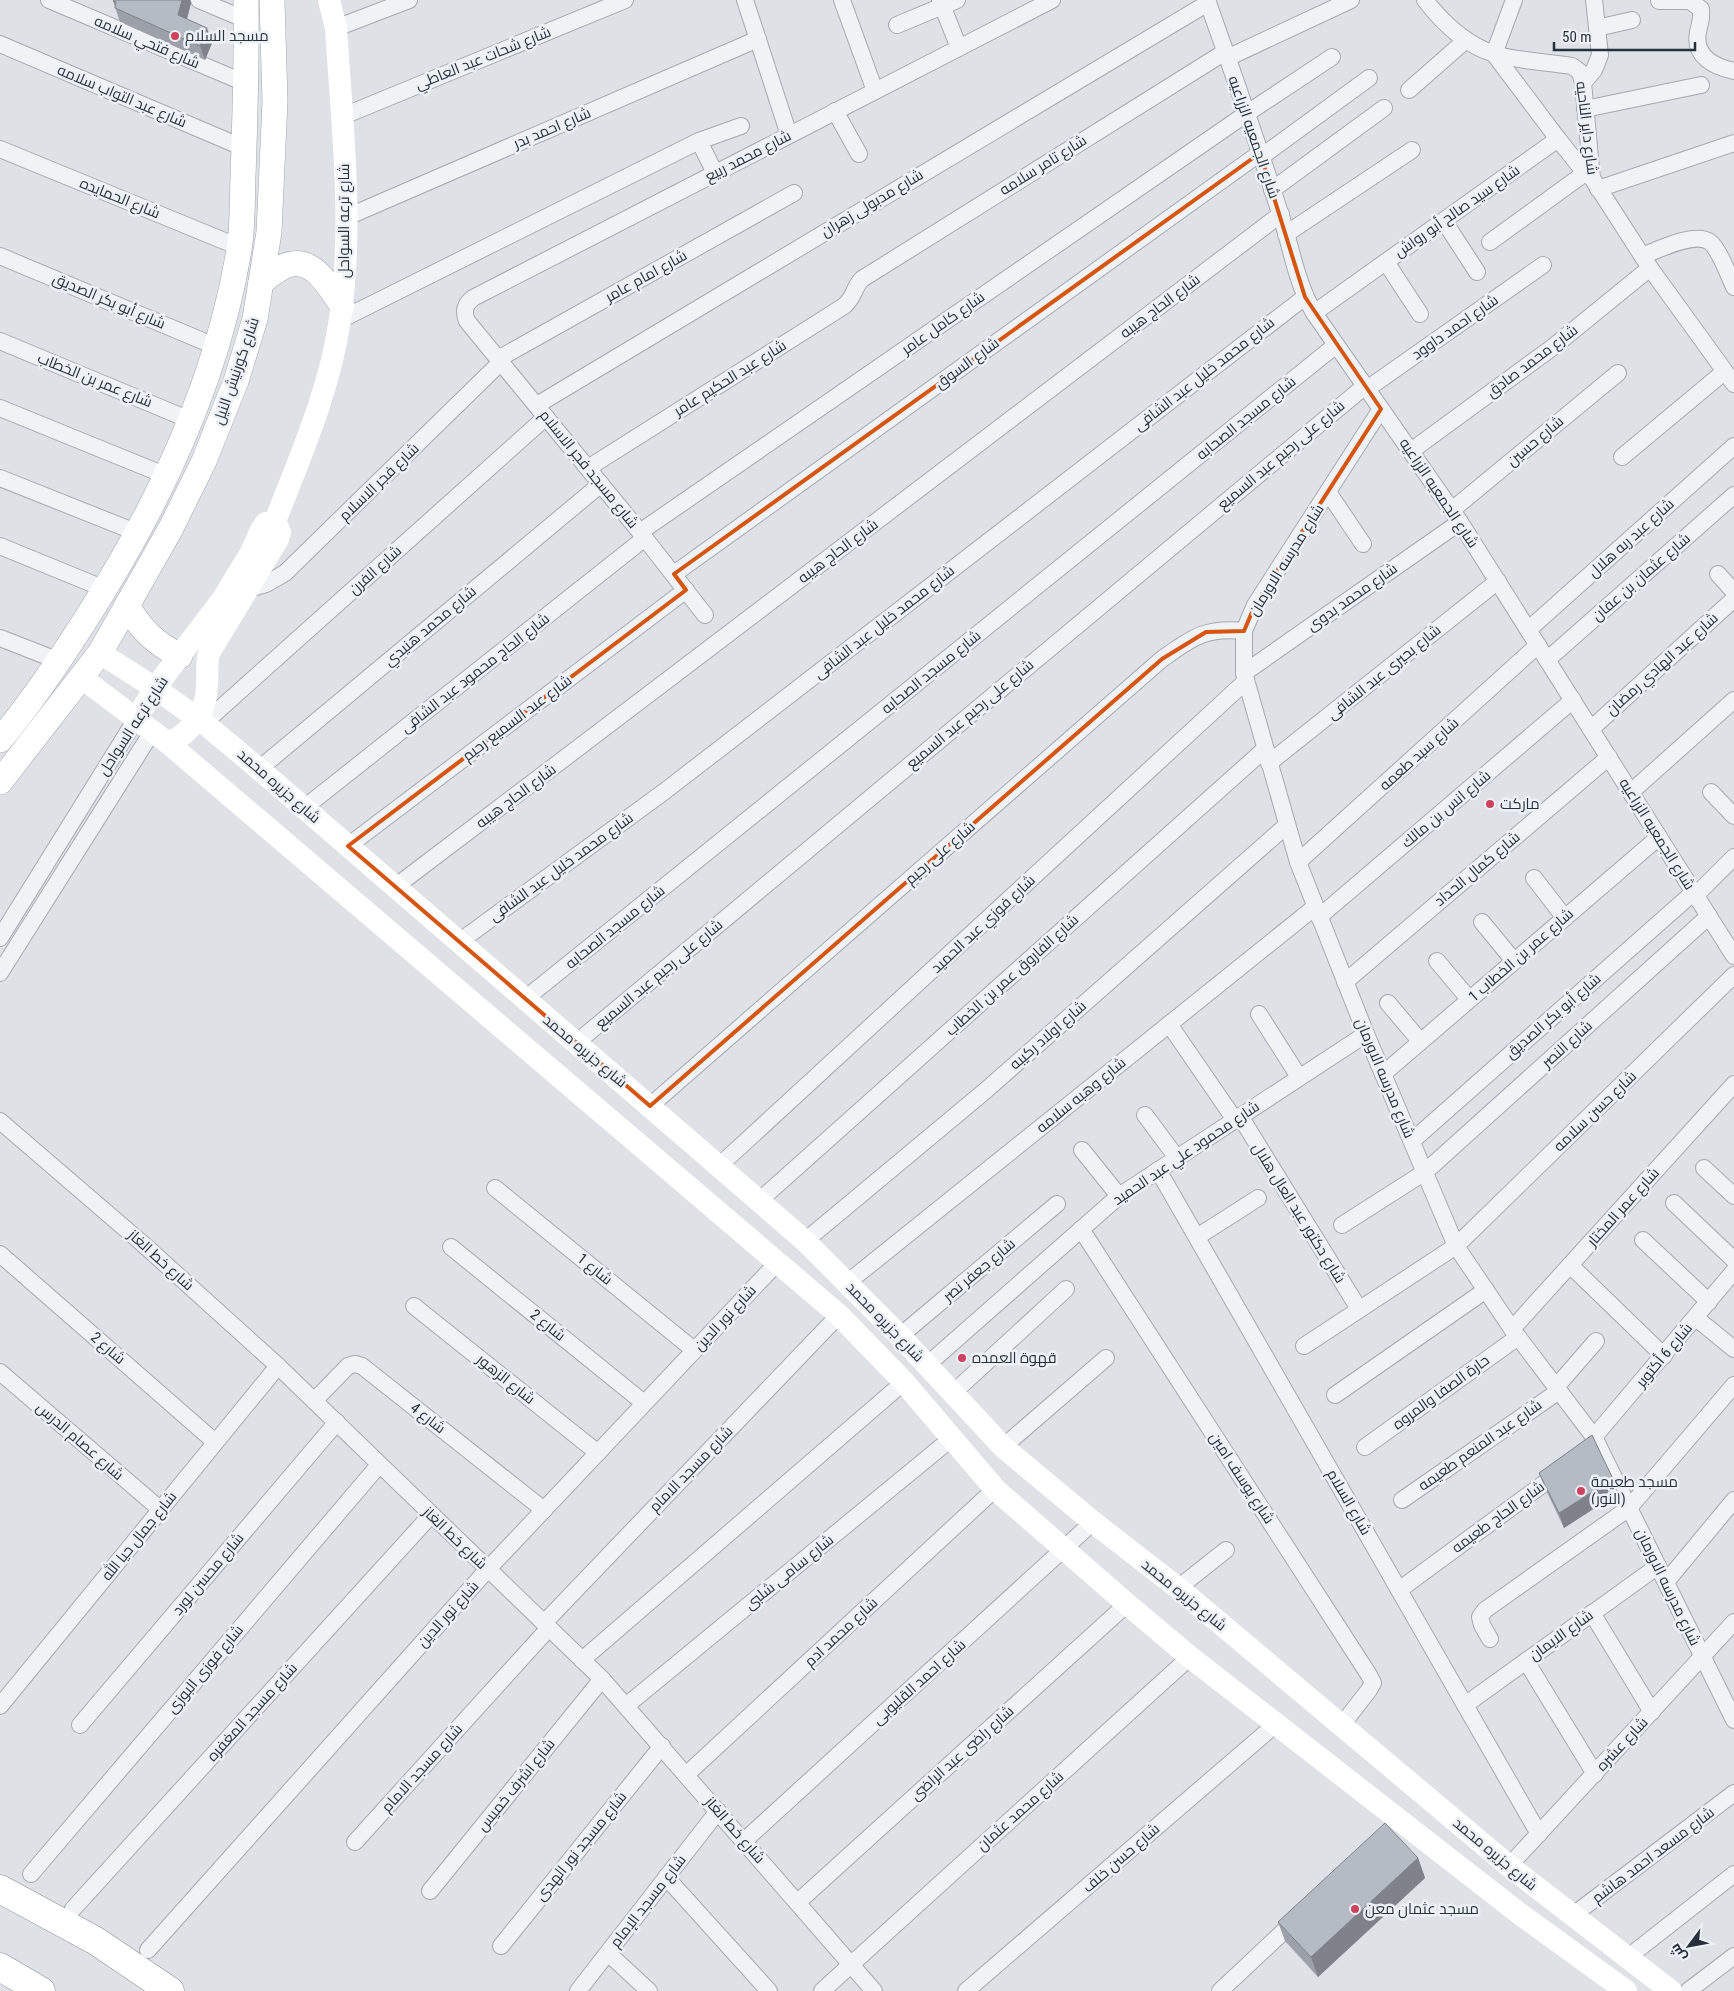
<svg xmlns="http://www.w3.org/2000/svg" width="1734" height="1991" font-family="'Roboto Condensed',Cairo,sans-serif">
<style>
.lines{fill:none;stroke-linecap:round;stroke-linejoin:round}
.street-casing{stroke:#a3a9b1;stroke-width:18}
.primary-casing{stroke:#9da7b3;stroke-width:26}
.highway-casing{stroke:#85909e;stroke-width:29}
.street{stroke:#f0f3f6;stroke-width:16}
.secondary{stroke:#fff;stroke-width:22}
.primary{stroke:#fff;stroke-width:25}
.highway{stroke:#fff;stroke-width:28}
.wall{fill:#9ca1a9}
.shaded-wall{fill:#7f8389}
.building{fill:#b5bbc4;stroke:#7f8389}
.marked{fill:none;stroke:#d55511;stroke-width:4;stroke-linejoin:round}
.poi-dot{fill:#cd425d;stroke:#edf1f5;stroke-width:2}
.labels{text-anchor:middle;stroke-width:5;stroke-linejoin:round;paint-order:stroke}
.poi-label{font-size:15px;fill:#27313e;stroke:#edf1f5;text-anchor:start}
.street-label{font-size:15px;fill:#27313e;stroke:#edf1f5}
</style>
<rect width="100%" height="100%" fill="#dee2e7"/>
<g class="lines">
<defs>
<g id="street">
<path d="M49 0 245 83"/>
<path d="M199 0 246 20"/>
<path d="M745 0 789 135"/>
<path d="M842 0 875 91"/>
<path d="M940 0 959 48"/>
<path d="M1207 0C1232 70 1257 141 1280 213 1292 249 1295 279 1314 313L1460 522 1734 956"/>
<path d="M1425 0C1442 22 1467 46 1495 54 1516 61 1549 62 1572 66L1580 72 1583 83 1592 178 1650 268 1734 384"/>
<path d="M1514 0 1494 54 1558 139"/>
<path d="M1659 1H1690L1701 9C1702 21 1700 21 1698 32 1693 57 1715 67 1734 71"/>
<path d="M897 25 957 0"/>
<path d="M336 28 409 0"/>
<path d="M1597 28 1632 20"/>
<path d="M0 44 244 148"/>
<path d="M1227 58 1351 0"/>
<path d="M1583 83 1594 70 1600 55 1594 0"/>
<path d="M1409 90 1466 40"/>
<path d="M1585 109 1701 85"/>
<path d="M835 111 859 154"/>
<path d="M341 117 625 0"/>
<path d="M699 141 715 173"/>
<path d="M0 149 239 247"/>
<path d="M1261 157 1369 78"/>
<path d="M1598 189 1734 143"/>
<path d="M1272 190 1384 108"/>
<path d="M347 217 758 39"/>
<path d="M1444 221 1477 272"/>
<path d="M1286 234 1412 150"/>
<path d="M1490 242 1585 173"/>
<path d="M0 256 217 347"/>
<path d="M1642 256C1658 250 1695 231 1710 242 1719 249 1729 276 1734 287"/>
<path d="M1386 262 1420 314"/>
<path d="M1314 313 1558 139 1585 173 1592 178"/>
<path d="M340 320 699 141 741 126"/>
<path d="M0 341 190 420"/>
<path d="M498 359 794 193"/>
<path d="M1367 389 1543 265"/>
<path d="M537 405 1208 3"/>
<path d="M0 408 167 476"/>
<path d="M1381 409 1255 605 1244 631V673L1298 862 1366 1034 1456 1246 1512 1329 1594 1437 1734 1720"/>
<path d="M1411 451 1553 347 1650 268"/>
<path d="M1622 457 1724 372"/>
<path d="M588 468 844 306C855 297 853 288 862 279L1225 52"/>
<path d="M0 478 138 533"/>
<path d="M1328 492 1363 544"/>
<path d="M1452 510 1618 373"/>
<path d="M640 532 1246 114 1332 57"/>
<path d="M0 546 105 589"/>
<path d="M674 574 1260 153"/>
<path d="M1718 574 1734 592"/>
<path d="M248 589 266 584 285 573 501 362"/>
<path d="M705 615 640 532 467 321C463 311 465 304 473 298L1052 0"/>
<path d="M1528 630 1734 446"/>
<path d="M0 638 59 661"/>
<path d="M1547 660 1734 495"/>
<path d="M1244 673 1460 522"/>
<path d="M204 723 546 417"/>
<path d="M1591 729 1734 599"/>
<path d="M1269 763 1498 581"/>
<path d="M259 769 601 484"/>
<path d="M1631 792 1734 700"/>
<path d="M1711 792 1734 816"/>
<path d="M304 808 645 538"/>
<path d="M348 846 686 590"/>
<path d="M1298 862 1538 645"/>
<path d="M1534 878 1565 918"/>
<path d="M395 887 1281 214"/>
<path d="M1696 895 1734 857"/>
<path d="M1319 917 1573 700"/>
<path d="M1482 922 1514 961"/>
<path d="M0 938 136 719"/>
<path d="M459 942 665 791 1305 297"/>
<path d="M1437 961 1469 999"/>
<path d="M0 973 152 732"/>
<path d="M1345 982 1609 757"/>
<path d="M525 999 1336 345"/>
<path d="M1388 1003 1420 1041"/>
<path d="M1259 1014 1299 1077"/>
<path d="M1169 1024 1235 1120"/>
<path d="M576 1043 1365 386"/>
<path d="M1383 1074 1659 837"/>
<path d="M650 1106 1162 659C1192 638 1205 627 1244 631"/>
<path d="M1145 1115 1177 1158"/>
<path d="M1240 1116 1359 1309"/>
<path d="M0 1121 143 1244 278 1366 602 1679 874 1991"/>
<path d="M1412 1141 1694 892"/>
<path d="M1082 1150 1119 1196"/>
<path d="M719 1166 1246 681"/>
<path d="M1704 1168 1734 1196"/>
<path d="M1158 1170 1539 1834"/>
<path d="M495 1188 694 1350"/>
<path d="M759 1201 1265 749"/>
<path d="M1674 1203 1734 1260"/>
<path d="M1342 1225 1425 1172 1709 916"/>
<path d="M1081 1229 1369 1675 1373 1683 1369 1690 1341 1726"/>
<path d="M1197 1237 1258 1198"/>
<path d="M1643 1240 1709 1302"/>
<path d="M805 1241 985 1091 1287 825"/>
<path d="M451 1247 644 1403"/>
<path d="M0 1254 215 1442"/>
<path d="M1570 1265 1664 1356"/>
<path d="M847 1283 1315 907"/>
<path d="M414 1306 598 1453"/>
<path d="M1696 1318 1734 1349"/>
<path d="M1512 1329 1734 1084"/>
<path d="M900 1336 1057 1204"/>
<path d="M1304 1346 1456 1246 1734 975"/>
<path d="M927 1365 1119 1196 1366 1034"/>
<path d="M0 1372 161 1510"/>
<path d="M1556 1387 1596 1341"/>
<path d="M953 1393 1066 1289"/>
<path d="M1335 1395 1486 1290"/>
<path d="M314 1401 348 1366 355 1364 362 1366 544 1510"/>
<path d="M1594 1437 1734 1271"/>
<path d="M1003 1447 1106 1358"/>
<path d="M1365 1447 1518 1337"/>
<path d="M1402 1500 1559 1391"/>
<path d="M1666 1582 1734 1500"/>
<path d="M1178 1588 1226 1550"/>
<path d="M1399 1590 1561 1471"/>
<path d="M1592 1613 1652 1712"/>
<path d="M544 1623 839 1315"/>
<path d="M1490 1639 1482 1625 1480 1617 1485 1610 1629 1508 1734 1385"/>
<path d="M582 1660 904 1382"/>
<path d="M1526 1661 1595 1774"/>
<path d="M627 1705 952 1438"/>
<path d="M1465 1705 1658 1566"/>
<path d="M0 1706 278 1366"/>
<path d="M80 1725 337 1422"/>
<path d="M687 1774 995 1489"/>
<path d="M744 1841 1093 1522"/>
<path d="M355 1842 549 1628"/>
<path d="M1509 1866 1734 1622"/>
<path d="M31 1874 379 1465"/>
<path d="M666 1877 769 1991"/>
<path d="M430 1891 602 1679"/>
<path d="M798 1902 1127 1604"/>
<path d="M73 1909 431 1515"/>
<path d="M1572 1916 1734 1793"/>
<path d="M501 1946 662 1746"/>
<path d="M148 1950 488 1569 777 1263"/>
<path d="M608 1953 649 1991"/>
<path d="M1627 1958 1734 1874"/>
<path d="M578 1991 718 1811"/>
<path d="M822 1991 1190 1657"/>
<path d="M966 1991 1276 1724"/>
<path d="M1220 1991 1299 1917"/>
<path d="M1688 1991 1734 1956"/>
</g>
<g id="primary">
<path d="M261 282C270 276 281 265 292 264 316 260 330 289 342 305"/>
<path d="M127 605C140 629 156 644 180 656"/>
<path d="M0 740C31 703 58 663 84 622 157 509 217 384 239 250 243 226 242 201 243 177 245 118 247 59 246 0"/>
<path d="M0 782 100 653 171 528 204 461 236 381 255 319 269 232 275 101 272 0"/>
</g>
<g id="highway">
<path d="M0 1889 96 1941 170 1991"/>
<path d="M0 1967 41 1991"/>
</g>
</defs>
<use href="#street" class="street-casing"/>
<use href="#primary" class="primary-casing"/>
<use href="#highway" class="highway-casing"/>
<use href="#street" class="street"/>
<g class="secondary">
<path d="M274 524C300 457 330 390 340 319 354 223 342 125 336 28L329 0"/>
<path d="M100 653 155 688 204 723 259 769 759 1201 805 1241 900 1336 1003 1447 1093 1522 1178 1588 1509 1866 1671 1991"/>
<path d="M82 678 168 743 839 1315 904 1382 995 1489 1127 1604 1190 1657 1520 1914 1626 1991"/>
<path d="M136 719 155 688 222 600 250 554 261 530 266 523H270L277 525 280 532 278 539 209 653C206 664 208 673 207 685 207 710 191 734 168 743"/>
</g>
<use href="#primary" class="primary"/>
<use href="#highway" class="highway"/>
</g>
<g class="wall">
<path d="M113 1 191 3 187 19 212 43 205 60 120 22Z"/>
<path d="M1539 1473 1613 1479 1618 1493 1564 1528 1545 1488Z"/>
<path d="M1418 1858 1425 1878 1318 1977 1285 1941 1278 1922Z"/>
</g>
<g class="shaded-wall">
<path d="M182 0H190L191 3 184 30 178 15Z"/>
<path d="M207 28 212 43 205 60 200 46Z"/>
<path d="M1613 1479 1618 1493 1564 1528 1559 1513Z"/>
<path d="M1418 1858 1425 1878 1318 1977 1311 1957Z"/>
</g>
<g class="building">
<path d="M114 0H182L178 15 207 28 200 46 115 8 116 2 113 1Z"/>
<path d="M1592 1435 1613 1479 1559 1513 1539 1473Z"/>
<path d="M1385 1823 1418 1858 1311 1957 1278 1922Z"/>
</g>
<path class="marked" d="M1260 153 1305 297 1381 409 1255 605 1244 631 1206 632 1162 659 650 1106 348 846 686 590 674 574Z"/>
<g class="poi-dot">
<circle cx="175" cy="36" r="5"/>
<circle cx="1490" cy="804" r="5"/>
<circle cx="962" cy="1358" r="5"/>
<circle cx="1581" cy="1491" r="5"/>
<circle cx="1355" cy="1909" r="5"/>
</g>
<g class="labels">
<g class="poi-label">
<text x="185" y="41">مسجد السلام</text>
<text x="1500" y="809">ماركت</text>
<text x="972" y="1363">قهوة العمده</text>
<text x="1591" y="1487">مسجد طعيمة<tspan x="1591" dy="17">(النور)</tspan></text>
<text x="1365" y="1914">مسجد عثمان معن</text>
</g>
<g class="street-label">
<text transform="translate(147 42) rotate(23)" y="5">شارع فتحي سلامه</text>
<text transform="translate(483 58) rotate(-22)" y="5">شارع شحات عبد العاطي</text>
<text transform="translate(122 96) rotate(23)" y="5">شارع عبد التواب سلامه</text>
<text transform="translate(552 128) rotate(-23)" y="5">شارع احمد بدر</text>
<text transform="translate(1587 128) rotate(83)" y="5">شارع داير الناحيه</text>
<text transform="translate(1254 137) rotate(71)" y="5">شارع الجمعيه الزراعيه</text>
<text transform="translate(748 156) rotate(-27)" y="5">شارع محمد ربيع</text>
<text transform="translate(1043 165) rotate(-32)" y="5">شارع تامر سلامه</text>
<text transform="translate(120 198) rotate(22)" y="5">شارع الحمايده</text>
<text transform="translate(872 203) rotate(-31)" y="5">شارع مدبولى زهران</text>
<text transform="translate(1457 211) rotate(-35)" y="5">شارع سيد صالح أبو رواش</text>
<text transform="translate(344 221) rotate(-90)" y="5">شارع ترعه السواحل</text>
<text transform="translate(646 276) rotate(-29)" y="5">شارع امام عامر</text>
<text transform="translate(109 301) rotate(23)" y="5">شارع أبو بكر الصديق</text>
<text transform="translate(1160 306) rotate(-37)" y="5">شارع الحاج هيبه</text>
<text transform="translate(943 323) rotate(-35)" y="5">شارع كامل عامر</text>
<text transform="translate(1455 327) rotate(-35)" y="5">شارع احمد داوود</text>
<text transform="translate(1532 361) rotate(-37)" y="5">شارع محمد صادق</text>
<text transform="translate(967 363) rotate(-36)" y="5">شارع السوق</text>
<text transform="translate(236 371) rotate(-71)" y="5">شارع كورنيش النيل</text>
<text transform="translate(1204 374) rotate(-38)" y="5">شارع محمد خليل عبد الشافى</text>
<text transform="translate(730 378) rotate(-32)" y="5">شارع عبد الحكيم عامر</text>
<text transform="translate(95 380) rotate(22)" y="5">شارع عمر بن الخطاب</text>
<text transform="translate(1246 418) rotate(-39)" y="5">شارع مسجد الصحابه</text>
<text transform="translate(1535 441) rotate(-40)" y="5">شارع حسين</text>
<text transform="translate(1281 455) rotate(-40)" y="5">شارع على رحيم عبد السميع</text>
<text transform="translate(589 469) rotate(51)" y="5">شارع مسجد فجر الاسلام</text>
<text transform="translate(379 482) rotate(-44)" y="5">شارع فجر الاسلام</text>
<text transform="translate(1439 493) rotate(56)" y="5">شارع الجمعيه الزراعيه</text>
<text transform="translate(1631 538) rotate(-42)" y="5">شارع عبد ربه هلال</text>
<text transform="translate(838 551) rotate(-37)" y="5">شارع الحاج هيبه</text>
<text transform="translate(1286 560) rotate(-58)" y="5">شارع مدرسه الاورمان</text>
<text transform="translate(375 570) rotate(-42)" y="5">شارع الفرن</text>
<text transform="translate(1641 577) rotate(-41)" y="5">شارع عثمان بن عفان</text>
<text transform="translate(1352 597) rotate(-35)" y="5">شارع محمد بدوى</text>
<text transform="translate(884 622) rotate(-38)" y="5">شارع محمد خليل عبد الشافى</text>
<text transform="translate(430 626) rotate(-40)" y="5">شارع محمد هنيدي</text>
<text transform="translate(1662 664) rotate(-42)" y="5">شارع عبد الهادي رمضان</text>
<text transform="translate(931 672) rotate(-39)" y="5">شارع مسجد الصحابه</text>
<text transform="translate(1384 672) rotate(-39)" y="5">شارع بحيرى عبد الشافى</text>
<text transform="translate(475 673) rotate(-38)" y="5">شارع الحاج محمود عبد الشافى</text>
<text transform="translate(970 714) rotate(-40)" y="5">شارع على رحيم عبد السميع</text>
<text transform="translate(517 718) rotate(-37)" y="5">شارع عبد السميع رحيم</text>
<text transform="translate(133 726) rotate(-57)" y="5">شارع ترعه السواحل</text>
<text transform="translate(1419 754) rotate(-42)" y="5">شارع سيد طعمه</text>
<text transform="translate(279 786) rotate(41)" y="5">شارع جزيره محمد</text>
<text transform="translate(516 796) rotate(-37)" y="5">شارع الحاج هيبه</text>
<text transform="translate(1446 809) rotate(-40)" y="5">شارع انس بن مالك</text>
<text transform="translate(1657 834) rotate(58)" y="5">شارع الجمعيه الزراعيه</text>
<text transform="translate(940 853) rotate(-41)" y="5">شارع على رحيم</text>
<text transform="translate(561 867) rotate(-36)" y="5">شارع محمد خليل عبد الشافى</text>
<text transform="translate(1477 869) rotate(-40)" y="5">شارع كمال الحداد</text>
<text transform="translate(983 924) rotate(-43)" y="5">شارع فوزي عبد الحميد</text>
<text transform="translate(615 927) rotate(-39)" y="5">شارع مسجد الصحابه</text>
<text transform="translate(1521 955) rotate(-41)" y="5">شارع عمر بن الخطاب 1</text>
<text transform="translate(659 974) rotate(-40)" y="5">شارع على رحيم عبد السميع</text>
<text transform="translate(1012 975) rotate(-42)" y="5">شارع الفاروق عمر بن الخطاب</text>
<text transform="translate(1553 1016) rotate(-41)" y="5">شارع أبو بكر الصديق</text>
<text transform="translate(1048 1035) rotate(-41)" y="5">شارع اولاد ركيبه</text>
<text transform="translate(1567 1044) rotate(-42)" y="5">شارع النصر</text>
<text transform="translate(585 1051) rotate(40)" y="5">شارع جزيره محمد</text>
<text transform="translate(1385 1078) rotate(67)" y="5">شارع مدرسه الاورمان</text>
<text transform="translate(1081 1095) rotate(-39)" y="5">شارع وهبه سلامه</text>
<text transform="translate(1595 1111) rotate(-44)" y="5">شارع حسن سلامه</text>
<text transform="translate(1186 1153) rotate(-34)" y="5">شارع محمود علي عبد الحميد</text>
<text transform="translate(1623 1207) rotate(-48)" y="5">شارع عمر المختار</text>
<text transform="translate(1299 1213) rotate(58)" y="5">شارع دكتور عبد العال هلال</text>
<text transform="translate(161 1260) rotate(42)" y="5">شارع خط الغاز</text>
<text transform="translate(595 1269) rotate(39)" y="5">شارع 1</text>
<text transform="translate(979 1270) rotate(-40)" y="5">شارع جعفر نصر</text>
<text transform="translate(725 1318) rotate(-47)" y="5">شارع نور الدين</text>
<text transform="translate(885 1322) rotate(46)" y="5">شارع جزيره محمد</text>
<text transform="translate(548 1325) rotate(39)" y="5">شارع 2</text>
<text transform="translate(108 1348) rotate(41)" y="5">شارع 2</text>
<text transform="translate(1664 1355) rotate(-50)" y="5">شارع 6 أكتوبر</text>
<text transform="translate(506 1379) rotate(39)" y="5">شارع الزهور</text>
<text transform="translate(1441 1392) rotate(-36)" y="5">حارة الصفا والمروه</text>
<text transform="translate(428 1418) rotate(38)" y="5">شارع 4</text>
<text transform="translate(80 1441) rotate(41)" y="5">شارع عصام الدرس</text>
<text transform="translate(1480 1445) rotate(-35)" y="5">شارع عبد المنعم طعيمه</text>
<text transform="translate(691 1469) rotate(-46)" y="5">شارع مسجد الامام</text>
<text transform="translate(1242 1478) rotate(57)" y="5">شارع يوسف امين</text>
<text transform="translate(1349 1502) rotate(60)" y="5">شارع السلام</text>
<text transform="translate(1498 1517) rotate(-36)" y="5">شارع الحاج طعيمه</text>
<text transform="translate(139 1536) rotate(-51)" y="5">شارع جمال حيا الله</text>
<text transform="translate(455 1538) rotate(44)" y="5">شارع خط الغاز</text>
<text transform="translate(789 1572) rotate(-39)" y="5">شارع سامى شلبى</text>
<text transform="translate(208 1574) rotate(-50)" y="5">شارع محسن لورد</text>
<text transform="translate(1668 1587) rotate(64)" y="5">شارع مدرسه الاورمان</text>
<text transform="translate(1184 1595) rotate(39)" y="5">شارع جزيره محمد</text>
<text transform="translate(448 1614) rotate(-48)" y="5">شارع نور الدين</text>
<text transform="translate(841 1632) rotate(-43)" y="5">شارع محمد ادم</text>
<text transform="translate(1561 1635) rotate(-36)" y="5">شارع الايمان</text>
<text transform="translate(205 1669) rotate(-50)" y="5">شارع فوزى البوزى</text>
<text transform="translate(919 1682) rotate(-42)" y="5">شارع احمد القليوبى</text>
<text transform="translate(252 1712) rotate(-48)" y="5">شارع مسجد المغفره</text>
<text transform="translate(1622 1744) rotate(-47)" y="5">شارع عشره</text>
<text transform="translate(962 1753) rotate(-42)" y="5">شارع راضى عبد الراضى</text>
<text transform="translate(422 1768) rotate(-48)" y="5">شارع مسجد الامام</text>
<text transform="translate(516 1785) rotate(-51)" y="5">شارع اشرف خميس</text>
<text transform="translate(1020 1811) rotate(-42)" y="5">شارع محمد عثمان</text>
<text transform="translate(735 1830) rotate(49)" y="5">شارع خط الغاز</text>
<text transform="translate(581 1846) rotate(-51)" y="5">شارع مسجد نور الهدى</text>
<text transform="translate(1495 1854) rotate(40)" y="5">شارع جزيره محمد</text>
<text transform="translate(1653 1855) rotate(-37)" y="5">شارع مسعد احمد هاشم</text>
<text transform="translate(1121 1858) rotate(-41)" y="5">شارع حسن خلف</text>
<text transform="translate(648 1901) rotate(-52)" y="5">شارع مسجد الإمام</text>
</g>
</g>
<g transform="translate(1689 1946) rotate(238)" stroke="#edf1f5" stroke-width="4" paint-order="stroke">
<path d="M0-4L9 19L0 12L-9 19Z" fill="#27313e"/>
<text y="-8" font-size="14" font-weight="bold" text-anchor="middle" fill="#27313e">ش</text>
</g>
<path d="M1554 42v8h141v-8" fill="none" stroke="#27313e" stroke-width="2.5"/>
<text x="1562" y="42" font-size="15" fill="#27313e" stroke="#edf1f5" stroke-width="4" paint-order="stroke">50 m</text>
</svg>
